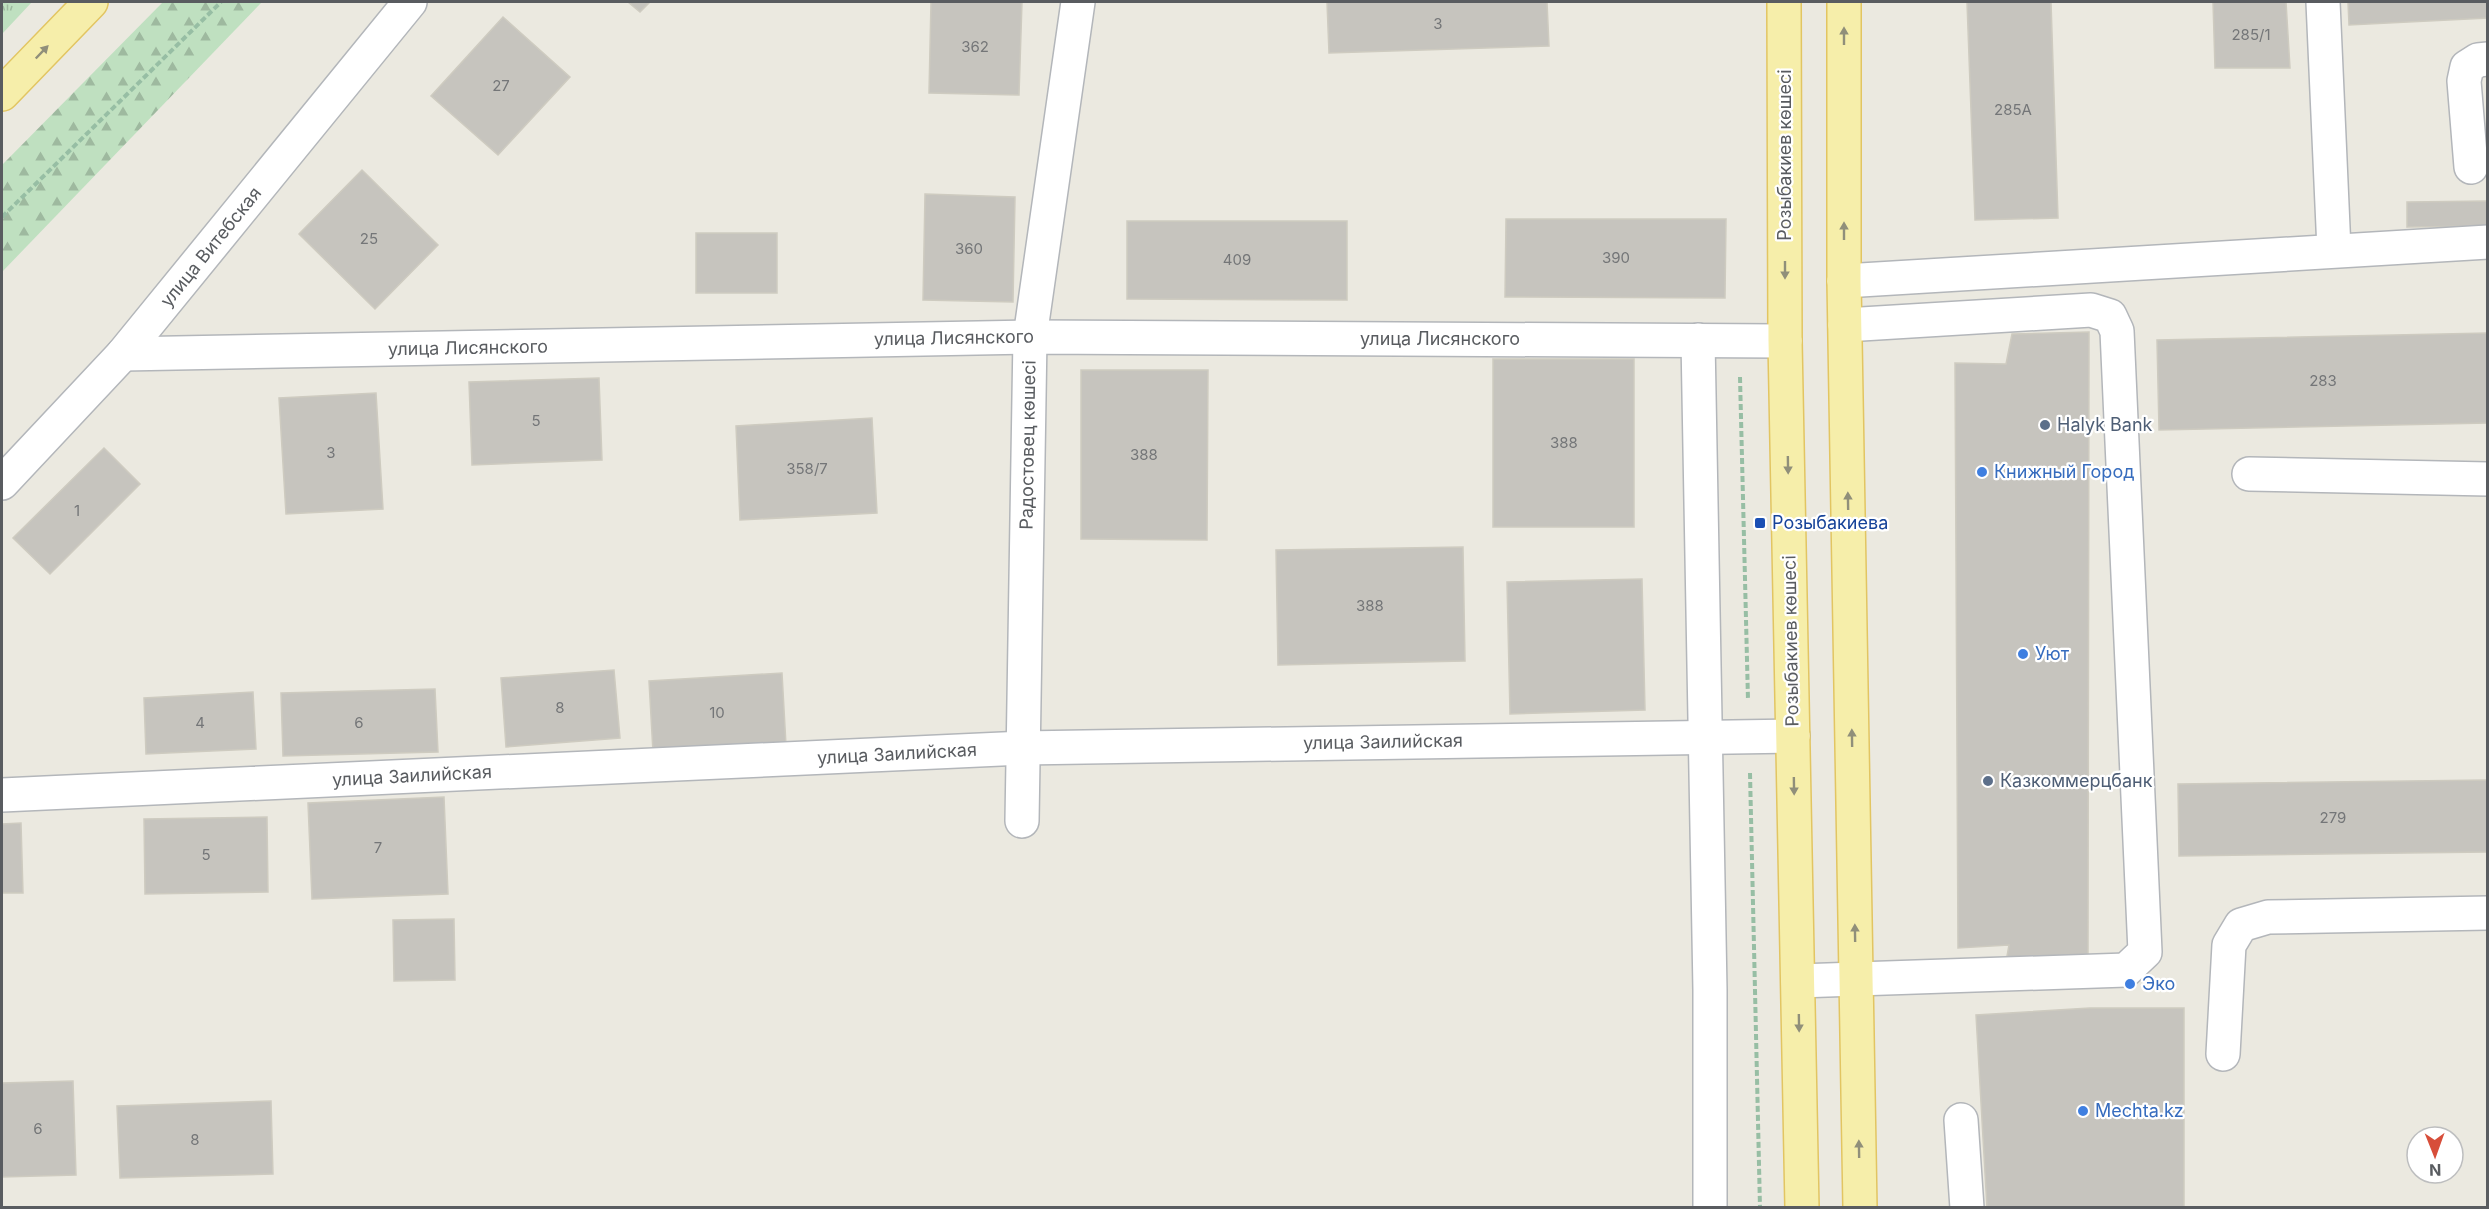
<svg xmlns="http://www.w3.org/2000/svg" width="2489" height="1209" font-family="Inter,sans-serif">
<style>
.grass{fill:url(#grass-tufts)}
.forest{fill:url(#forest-firs)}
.building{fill:#c6c4be;stroke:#cecbc0;stroke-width:1.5}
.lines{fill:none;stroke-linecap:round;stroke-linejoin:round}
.minor-casing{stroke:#b3b6ba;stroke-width:36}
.major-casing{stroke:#e2c562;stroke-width:36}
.path{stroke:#97bea4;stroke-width:4;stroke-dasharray:6 3;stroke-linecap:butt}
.minor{stroke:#fff;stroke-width:33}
.major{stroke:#f6eeaa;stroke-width:33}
.oneway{fill:#908f7a}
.service-dot{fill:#5c6f8a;stroke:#fff;stroke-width:2}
.shop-dot{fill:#3f7fe0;stroke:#fff;stroke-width:2}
.transit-dot{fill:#1a4fb4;stroke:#fff;stroke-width:2}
.labels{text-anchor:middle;stroke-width:4.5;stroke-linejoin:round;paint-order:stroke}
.number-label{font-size:15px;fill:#747678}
.street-label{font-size:18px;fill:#595c60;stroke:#fff}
.service-label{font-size:18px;fill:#4e5e75;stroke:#fff;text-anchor:start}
.shop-label{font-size:18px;fill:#366cbe;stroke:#fff;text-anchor:start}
.transit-label{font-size:18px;fill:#164399;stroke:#fff;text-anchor:start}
</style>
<defs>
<pattern id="grass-tufts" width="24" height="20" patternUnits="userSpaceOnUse" patternTransform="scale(1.5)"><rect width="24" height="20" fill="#bfe0c0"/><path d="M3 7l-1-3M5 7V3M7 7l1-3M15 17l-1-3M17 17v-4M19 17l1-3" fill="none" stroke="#9eb99f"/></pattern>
<pattern id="forest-firs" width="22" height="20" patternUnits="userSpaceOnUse" patternTransform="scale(1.5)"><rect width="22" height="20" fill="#bfe0c0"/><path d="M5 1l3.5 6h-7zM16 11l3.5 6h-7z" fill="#9eb99f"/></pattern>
</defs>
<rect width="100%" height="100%" fill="#ebe9e0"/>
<path class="grass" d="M2 2H32L2 34Z"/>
<path class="forest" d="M163 2H262L2 272V165Z"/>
<g class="building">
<path d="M628 2H650L640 12Z"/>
<path d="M931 2H1022L1019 95 929 93Z"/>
<path d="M1327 2H1547L1549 46 1329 53Z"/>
<path d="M1967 2H2051L2058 218 1975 220Z"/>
<path d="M2213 2H2286L2290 68H2215Z"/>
<path d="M2348 2H2488V18L2349 25Z"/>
<path d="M503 17 570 77 498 155 431 96Z"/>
<path d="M362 170 438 245 375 309 299 234Z"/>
<path d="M925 194 1015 197 1013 302 923 300Z"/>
<path d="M2488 201V226L2407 227V202Z"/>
<path d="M1506 219H1726L1725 298 1505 297Z"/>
<path d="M1127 221H1347V300L1127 299Z"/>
<rect x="696" y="233" width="81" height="60"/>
<path d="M2089 332 2088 959 2006 962 2009 945 1958 948 1955 363 2006 364 2012 334Z"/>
<path d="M2488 333V423L2159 430 2157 340Z"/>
<rect x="1493" y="359" width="141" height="168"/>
<path d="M1081 370H1208L1207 540 1081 539Z"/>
<path d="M599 378 602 460 472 465 469 382Z"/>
<path d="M376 393 383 509 286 514 279 398Z"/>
<path d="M872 418 877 513 740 520 736 426Z"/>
<path d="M104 448 140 484 50 574 13 538Z"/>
<path d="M1463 547 1465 661 1278 665 1276 550Z"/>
<path d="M1642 579 1645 710 1510 714 1507 582Z"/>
<path d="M614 670 620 738 506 747 501 678Z"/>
<path d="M782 673 786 745 653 752 649 681Z"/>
<path d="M435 689 438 752 283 756 281 693Z"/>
<path d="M253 692 256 749 146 754 144 698Z"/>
<path d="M2488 780V852L2179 856 2178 784Z"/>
<path d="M444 797 448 894 312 899 308 803Z"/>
<path d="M267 817 268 892 145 894 144 819Z"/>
<path d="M21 823 23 893H2V824Z"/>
<path d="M454 919 455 980 394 981 393 920Z"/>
<path d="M2090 1008H2184V1208H1987L1976 1015Z"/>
<path d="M73 1081 76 1175 2 1177V1083Z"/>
<path d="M271 1101 273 1174 120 1178 117 1106Z"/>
</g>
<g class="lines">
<defs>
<g id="minor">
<path d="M2323 2 2334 250"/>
<path d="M2471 167 2464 81 2467 67 2478 60 2488 59"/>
<path d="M1844 281 2488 242"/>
<path d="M1698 340 1710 990V1208"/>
<path d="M123 354 1030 337 1785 341"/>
<path d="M2249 474 2488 479"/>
<path d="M2 483 123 354 410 2"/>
<path d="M2 795 1022 748 1793 736"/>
<path d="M1022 821 1030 337 1078 2"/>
<path d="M1798 981 2126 970 2145 952 2117 331 2110 316 2091 310 1845 325"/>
<path d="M2223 1054 2229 945 2241 925 2268 917 2488 913"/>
<path d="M1961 1120 1967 1208"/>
</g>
<g id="major">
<path d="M1784 2 1785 341 1802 1208"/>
<path d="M1844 2V281L1860 1208"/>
<path d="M2 94 91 2"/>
</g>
</defs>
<use href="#minor" class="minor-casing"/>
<use href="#major" class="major-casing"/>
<g class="path">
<path d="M2 217 221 2"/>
<path d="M1740 377 1748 700"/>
<path d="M1750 773 1760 1208"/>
</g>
<use href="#minor" class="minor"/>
<use href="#major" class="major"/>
</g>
<defs><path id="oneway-solid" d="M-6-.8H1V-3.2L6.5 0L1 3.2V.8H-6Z" transform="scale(1.5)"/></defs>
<g class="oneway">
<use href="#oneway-solid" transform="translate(1844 36) rotate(-90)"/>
<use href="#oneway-solid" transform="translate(42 52) rotate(-46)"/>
<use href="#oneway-solid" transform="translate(1844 231) rotate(-90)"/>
<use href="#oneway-solid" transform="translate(1785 270) rotate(90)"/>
<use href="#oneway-solid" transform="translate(1788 465) rotate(89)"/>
<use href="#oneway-solid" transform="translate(1848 501) rotate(-91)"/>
<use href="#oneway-solid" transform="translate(1852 738) rotate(-91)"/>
<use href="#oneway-solid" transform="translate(1794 786) rotate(89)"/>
<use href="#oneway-solid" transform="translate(1855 933) rotate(-91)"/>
<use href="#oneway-solid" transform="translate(1799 1023) rotate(89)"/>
<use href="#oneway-solid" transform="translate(1859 1149) rotate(-91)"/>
</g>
<g class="service-dot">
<circle cx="2045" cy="425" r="6"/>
<circle cx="1988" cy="781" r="6"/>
</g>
<g class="shop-dot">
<circle cx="1982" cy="472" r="6"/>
<circle cx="2023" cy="654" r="6"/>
<circle cx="2130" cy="984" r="6"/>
<circle cx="2083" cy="1111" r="6"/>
</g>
<rect class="transit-dot" x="1754" y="517" width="12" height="12" rx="3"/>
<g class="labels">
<g class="number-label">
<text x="1438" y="29">3</text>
<text x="2251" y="40">285/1</text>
<text x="975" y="52">362</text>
<text x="501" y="91">27</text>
<text x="2013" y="115">285А</text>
<text x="369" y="244">25</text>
<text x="969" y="254">360</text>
<text x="1616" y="263">390</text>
<text x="1237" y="265">409</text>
<text x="2323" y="386">283</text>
<text x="536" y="426">5</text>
<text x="1564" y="448">388</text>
<text x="331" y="458">3</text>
<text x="1144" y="460">388</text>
<text x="807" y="474">358/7</text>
<text x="77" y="516">1</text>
<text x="1370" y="611">388</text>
<text x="560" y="713">8</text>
<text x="717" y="718">10</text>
<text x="200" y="728">4</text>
<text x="359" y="728">6</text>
<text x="2333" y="823">279</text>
<text x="378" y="853">7</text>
<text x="206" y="860">5</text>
<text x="38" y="1134">6</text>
<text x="195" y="1145">8</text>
</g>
<g class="street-label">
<text transform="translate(1785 155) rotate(-90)" y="6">Розыбакиев көшесі</text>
<text transform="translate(211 247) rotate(-51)" y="6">улица Витебская</text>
<text transform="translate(954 338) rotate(-1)" y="6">улица Лисянского</text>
<text x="1440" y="345">улица Лисянского</text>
<text transform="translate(468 348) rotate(-1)" y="6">улица Лисянского</text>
<text transform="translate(1028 445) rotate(-89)" y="6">Радостовец көшесі</text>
<text transform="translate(1791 641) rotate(-91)" y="6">Розыбакиев көшесі</text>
<text transform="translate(1383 742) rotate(-1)" y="6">улица Заилийская</text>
<text transform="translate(897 754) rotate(-3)" y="6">улица Заилийская</text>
<text transform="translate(412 776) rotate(-3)" y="6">улица Заилийская</text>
</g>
<g class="service-label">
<text x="2057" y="431">Halyk Bank</text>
<text x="2000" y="787">Казкоммерцбанк</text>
</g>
<g class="shop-label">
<text x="1994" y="478">Книжный Город</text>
<text x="2035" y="660">Уют</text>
<text x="2142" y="990">Эко</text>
<text x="2095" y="1117">Mechta.kz</text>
</g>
<g class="transit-label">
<text x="1772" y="529">Розыбакиева</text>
</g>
</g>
<rect width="2489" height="1209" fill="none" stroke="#595c60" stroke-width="6"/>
<g transform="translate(2435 1155) rotate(179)"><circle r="28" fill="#ffffff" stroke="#bdbebf" stroke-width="1.5"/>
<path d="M0-4.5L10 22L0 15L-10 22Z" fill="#d74e3a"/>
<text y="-9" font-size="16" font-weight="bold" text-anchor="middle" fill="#595c60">N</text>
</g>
</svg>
